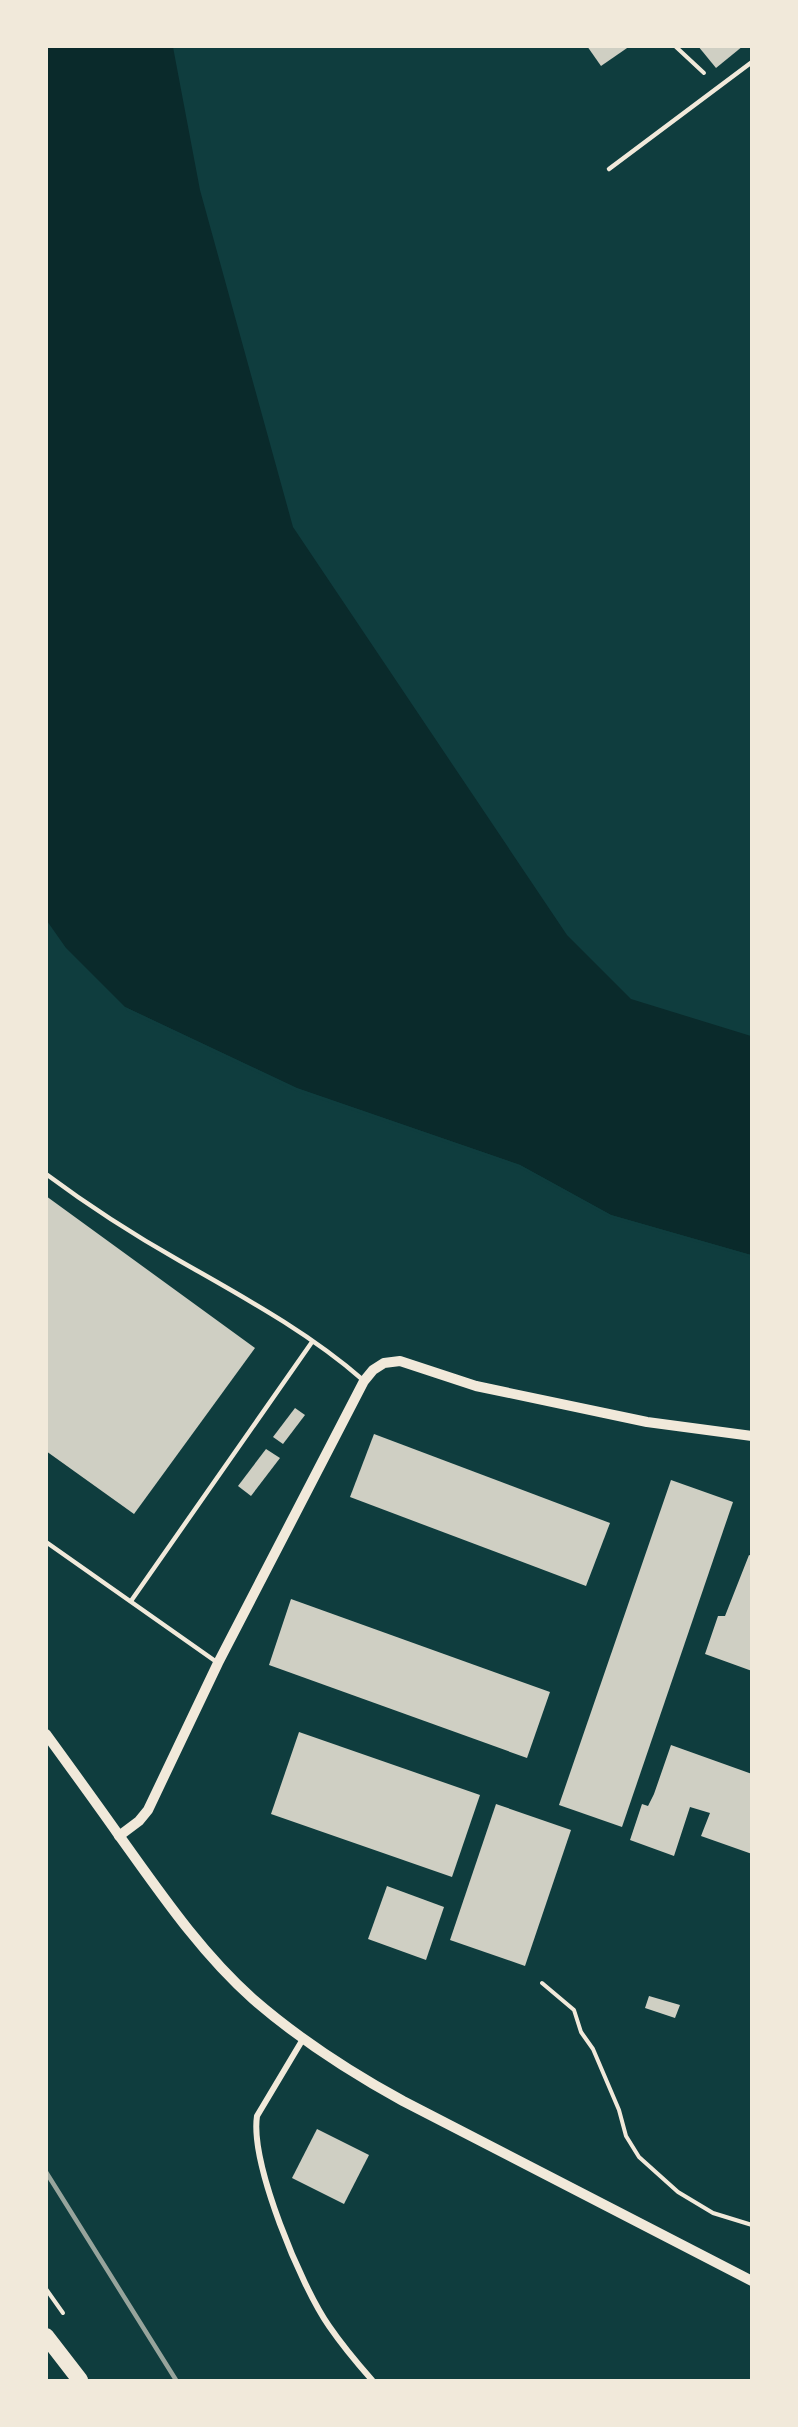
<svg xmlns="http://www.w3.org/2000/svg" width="798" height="2427" font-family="'Work Sans',sans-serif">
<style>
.water{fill:#0a2a2b}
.pier{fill:#0f3d3e}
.building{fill:#cfcfc3}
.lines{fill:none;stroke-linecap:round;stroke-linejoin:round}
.path{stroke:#f1e9da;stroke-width:4}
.service{stroke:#f1e9da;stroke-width:4.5}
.minor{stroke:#f1e9da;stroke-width:6}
.tertiary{stroke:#f1e9da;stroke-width:10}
.trunk{stroke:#f1e9da;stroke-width:16}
.rail{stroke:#97a49c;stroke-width:4.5}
</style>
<rect width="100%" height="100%" fill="#0f3d3e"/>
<path class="water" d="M46 47H173L200 190 293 527 567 935 631 999 751 1036V1255L611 1215 520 1165 296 1088 125 1007 66 948 47 921Z"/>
<path class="pier" d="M125 1007 297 1088 520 1165 611 1215 751 1255 752 1258 610 1217 519 1167 296 1091 127 1011Z"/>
<g class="building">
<path d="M587 46H630L601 66Z"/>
<path d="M698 46H743L716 68Z"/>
<path d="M46 1196 255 1348 134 1514 46 1451Z"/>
<path d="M295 1408 305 1415 283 1444 273 1437Z"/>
<path d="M374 1434 610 1523 586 1586 350 1497Z"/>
<path d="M266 1449 280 1458 251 1496 238 1486Z"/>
<path d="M671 1480 733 1502 622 1827 559 1805Z"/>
<path d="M749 1555 752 1556V1671L705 1654 718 1616H725Z"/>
<path d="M291 1599 550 1692 527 1758 269 1665Z"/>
<path d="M299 1732 480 1795 452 1877 271 1814Z"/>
<path d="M671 1745 752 1774V1854L701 1836 710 1813 690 1807 674 1856 630 1840 642 1804 648 1806 654 1794Z"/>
<path d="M496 1804 571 1830 525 1966 450 1940Z"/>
<path d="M387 1886 444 1907 426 1960 368 1939Z"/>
<path d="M649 1996 680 2005 675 2018 645 2008Z"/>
<path d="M317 2129 369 2155 344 2204 292 2178Z"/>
</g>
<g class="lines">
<g class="path">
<path d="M675 46 704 73"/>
<path d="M542 1983 574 2010 581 2032 593 2049 619 2110 626 2136 639 2157 678 2192 713 2213 752 2225"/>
<path d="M46 2289 63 2313"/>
</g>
<g class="service">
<path d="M609 169 752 62"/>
<path d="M46 1174C89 1206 134 1235 180 1261 243 1297 308 1332 363 1380"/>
<path d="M46 1542 218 1663"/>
<path d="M131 1601 312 1342"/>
</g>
<path class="minor" d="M303 2039 257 2116C250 2163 301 2286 329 2326 342 2345 357 2363 372 2380"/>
<g class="tertiary">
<path d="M46 1734C70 1767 94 1800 118 1834 159 1891 200 1952 253 1999 299 2039 350 2072 403 2101L752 2281"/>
<path d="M119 1836 139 1821 148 1810 218 1663 364 1381 373 1370 384 1363 400 1361 476 1386 647 1422 752 1436"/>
</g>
<path class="trunk" d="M46 2336 80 2380"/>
<path class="rail" d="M46 2172 176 2380"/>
</g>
<rect width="798" height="2427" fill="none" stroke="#f1e9da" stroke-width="96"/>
</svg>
